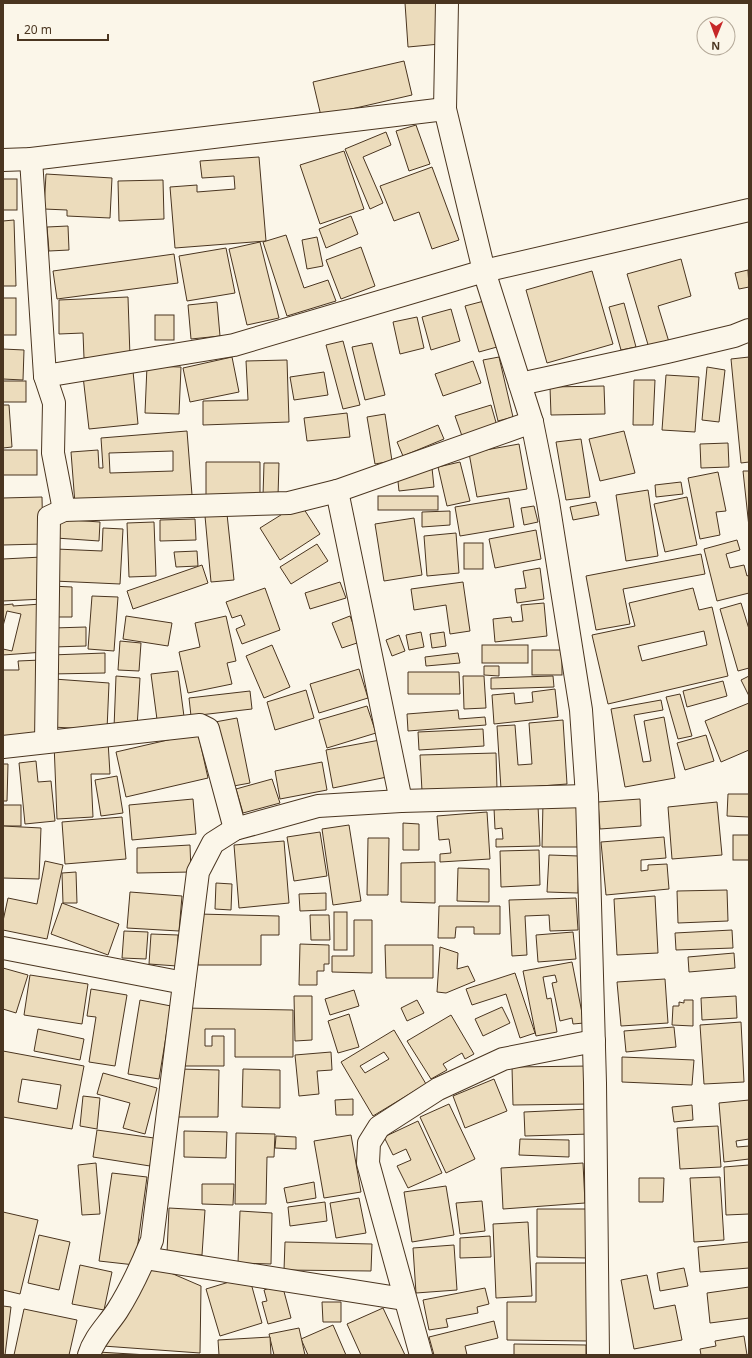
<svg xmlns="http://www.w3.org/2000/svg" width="752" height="1358" font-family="'Noto Sans',sans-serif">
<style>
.building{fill:#ecdcbc;stroke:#4a3520;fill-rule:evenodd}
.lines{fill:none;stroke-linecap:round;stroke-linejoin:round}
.minor-casing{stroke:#4a3520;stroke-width:24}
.minor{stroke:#fbf6e9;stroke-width:22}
</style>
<rect width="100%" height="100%" fill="#fbf6e9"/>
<g class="building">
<path d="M405 3H436L440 44 408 47Z"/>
<path d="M404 61 412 95 321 116 313 82Z"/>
<path d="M416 125 430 164 409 171 396 131Z"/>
<path d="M386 132 391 145 363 157 383 203 370 209 345 149Z"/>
<path d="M344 151 364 209 320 224 300 165Z"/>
<path d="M259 157 266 241 175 248 170 187 197 185V192L235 189 234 176 202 178 200 161Z"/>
<path d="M432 167 459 240 432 249 419 212 394 221 380 186Z"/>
<path d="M46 174 112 178 110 218 67 216V210L44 209Z"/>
<rect x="3" y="179" width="14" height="31"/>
<path d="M163 180 164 219 119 221 118 181Z"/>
<path d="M351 216 358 234 326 248 319 229Z"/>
<path d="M14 220 16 286H3V221Z"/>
<path d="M68 226 69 250 49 251 47 227Z"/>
<path d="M286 235 304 288 328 280 336 301 287 316 263 242Z"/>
<path d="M317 237 323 266 307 269 302 240Z"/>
<path d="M260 242 279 318 247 325 229 249Z"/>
<path d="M361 247 375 286 341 299 326 260Z"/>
<path d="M226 248 235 293 187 301 179 256Z"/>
<path d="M174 254 178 283 57 299 53 271Z"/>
<path d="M681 259 691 296 658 306 669 342 649 348 627 274Z"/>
<path d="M748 270 749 287 739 289 735 273Z"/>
<path d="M592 271 613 344 547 363 526 290Z"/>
<path d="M128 297 130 357 84 358 83 333 59 334V300Z"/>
<rect x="3" y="298" width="13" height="37"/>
<path d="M484 301 497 347 479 352 465 306Z"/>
<path d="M217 302 220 336 191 339 188 305Z"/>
<path d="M624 303 636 347 621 350 609 307Z"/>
<path d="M451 309 460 341 431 350 422 317Z"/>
<rect x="155" y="315" width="19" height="25"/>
<path d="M417 317 424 348 400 354 393 322Z"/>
<path d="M343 341 360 405 343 409 326 345Z"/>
<path d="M372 343 385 395 365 400 352 347Z"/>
<path d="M3 349 24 350 23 380 3 379Z"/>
<path d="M232 357 239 392 190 402 183 368Z"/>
<path d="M499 357 513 417 498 421 483 360Z"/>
<path d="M749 357V462L741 463 731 359Z"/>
<path d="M287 360 289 422 203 425V401L248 400 246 361Z"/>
<path d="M473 361 481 383 443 396 435 374Z"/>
<path d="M147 366 181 367 179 414 145 413Z"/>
<path d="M707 367 725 370 719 422 702 420Z"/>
<path d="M133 371 138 424 89 429 83 376Z"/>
<path d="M324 372 328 395 294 400 290 377Z"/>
<path d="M666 375 699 377 695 432 662 430Z"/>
<path d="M634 380H655L653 425H633Z"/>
<rect x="3" y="381" width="23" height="21"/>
<path d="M604 386 605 414 551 415 550 387Z"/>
<path d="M3 405H9L12 447 3 448Z"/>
<path d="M491 405 497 426 462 436 455 416Z"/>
<path d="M347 413 350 437 307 441 304 418Z"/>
<path d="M385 414 392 461 375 464 367 417Z"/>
<path d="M438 425 444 439 403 456 397 442Z"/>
<path d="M187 431 192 495 75 504 71 452 98 450 99 468H103L101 438ZM173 451V471L110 473 109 453Z"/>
<path d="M624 431 635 473 600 481 589 439Z"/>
<path d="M581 439 590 497 566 500 556 442Z"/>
<path d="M728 443 729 467 701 468 700 444Z"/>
<path d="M519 444 527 489 477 497 469 453Z"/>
<rect x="3" y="450" width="34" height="25"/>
<path d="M206 462H260V494L206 495Z"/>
<path d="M460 462 470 501 447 506 438 467Z"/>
<path d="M264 463H279L278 496H263Z"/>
<path d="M432 468 434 487 399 491 397 472Z"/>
<path d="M743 471H749V527Z"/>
<path d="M718 472 726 511 716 512 720 535 700 539 688 478Z"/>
<path d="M681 482 683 494 656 497 655 485Z"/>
<path d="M648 490 658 556 626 561 616 495Z"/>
<rect x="378" y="496" width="60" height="14"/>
<path d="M42 497 43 544 3 545V498Z"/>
<path d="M687 497 697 545 665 552 654 504Z"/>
<path d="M509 498 514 527 460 536 455 507Z"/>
<path d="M596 502 599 515 573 520 570 507Z"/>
<path d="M300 503 320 534 280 560 260 528Z"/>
<path d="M534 506 538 522 524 525 521 508Z"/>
<path d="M450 511V525L422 527V512Z"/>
<path d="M227 514 234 580 211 582 205 516Z"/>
<path d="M414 518 422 575 384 581 375 524Z"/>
<path d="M57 519 100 522 99 541 56 538Z"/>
<path d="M195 519 196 540 160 541V520Z"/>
<path d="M154 522 156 576 129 577 127 523Z"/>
<path d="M103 528 123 529 120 584 54 581 56 549 102 551Z"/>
<path d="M536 530 541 559 495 568 489 539Z"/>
<path d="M456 533 459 573 427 576 424 536Z"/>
<path d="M737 540 740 550 726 554 730 568 744 565 747 576 749 575V593L717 601 704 549Z"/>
<rect x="464" y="543" width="19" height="26"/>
<path d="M317 544 328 561 291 584 280 567Z"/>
<path d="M197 551 198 566 176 567 174 552Z"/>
<path d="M701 554 705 574 623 589 630 624 596 630 586 576Z"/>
<path d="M42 557 44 599 3 601V559Z"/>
<path d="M202 565 208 583 133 609 127 591Z"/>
<path d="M540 568 544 599 517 603 515 589 526 588 523 571Z"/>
<path d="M340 582 346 598 310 609 305 593Z"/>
<path d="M463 582 470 631 450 634 446 605 414 610 411 589Z"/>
<path d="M51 586 72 587V617H51Z"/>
<path d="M265 588 280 630 242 644 236 629 245 625 241 615 232 618 226 602Z"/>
<path d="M693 588 699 610 712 607 728 676 608 704 592 635 635 626 629 603ZM704 631 707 645 642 661 638 646Z"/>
<path d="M92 596 118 597 114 651 88 649Z"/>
<path d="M544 603 547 636 495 642 493 619 511 617 512 622 523 621 521 605Z"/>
<path d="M741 603 749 629V668L738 671 720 609Z"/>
<path d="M13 604V606L41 604 44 652 3 655V649L12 651 21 614 7 611 3 626V605Z"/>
<path d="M126 616 172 623 168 646 123 639Z"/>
<path d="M226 616 236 661 227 663 232 684 188 693 179 652 200 647 195 623Z"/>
<path d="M350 616 360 642 342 648 332 623Z"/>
<path d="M86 627V646L53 647V628Z"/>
<path d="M421 632 424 647 409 650 406 635Z"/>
<path d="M444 632 446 646 432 648 430 634Z"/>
<path d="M399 635 405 651 392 656 386 640Z"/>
<path d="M120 641 141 643 139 671 118 670Z"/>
<path d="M272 645 290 687 264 698 246 656Z"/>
<rect x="482" y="645" width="46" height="18"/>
<rect x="532" y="650" width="30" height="25"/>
<path d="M105 653V673L51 674V655Z"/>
<path d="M458 653 460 663 426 666 425 657Z"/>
<path d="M41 660 43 740 3 741V670H19L18 661Z"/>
<path d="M484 666H499V676L484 675Z"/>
<path d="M359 669 368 698 319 713 310 684Z"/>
<path d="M178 671 185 724 158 727 151 674Z"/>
<path d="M408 672H459L460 694H408Z"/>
<path d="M116 676 140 678 137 728H114Z"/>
<path d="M463 676H484L486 708 464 709Z"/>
<path d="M553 676 554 687 491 689V678Z"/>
<path d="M749 676V696L741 680Z"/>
<path d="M54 679 109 683 107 730 52 727Z"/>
<path d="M723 681 727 696 687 707 683 691Z"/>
<path d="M555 689 558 717 494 724 492 695 514 693 515 704 533 702 532 692Z"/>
<path d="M306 690 314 718 275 730 267 702Z"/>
<path d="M250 691 252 709 191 716 189 698Z"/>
<path d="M680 694 692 736 678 739 666 697Z"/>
<path d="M661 700 663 710 634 715 643 762 651 761 644 721 664 717 675 778 625 787 611 709Z"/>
<path d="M749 703V750L721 762 705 721Z"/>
<path d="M367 706 376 733 327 748 319 720Z"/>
<path d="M458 710 459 719 485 717 486 725 408 731 407 714Z"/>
<path d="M237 718 250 783 228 787 215 722Z"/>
<path d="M563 720 567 784 501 789 497 726 515 725 518 765 532 764 529 723Z"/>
<path d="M483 729 484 746 419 750 418 732Z"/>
<path d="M198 733 208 778 126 797 116 752Z"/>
<path d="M706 735 714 761 685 770 677 743Z"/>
<path d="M380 740 387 777 333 788 326 750Z"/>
<path d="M108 741 110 774H91L93 817 57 819 54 743Z"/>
<path d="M496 753 497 789 422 791 420 755Z"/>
<path d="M36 761 38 782 51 781 55 821 25 824 19 763Z"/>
<path d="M322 762 327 790 280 799 275 771Z"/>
<path d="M3 764H8L7 801H3Z"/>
<path d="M117 776 123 813 101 816 95 780Z"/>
<path d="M272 779 280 803 243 813 236 789Z"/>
<path d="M728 794H749V817L727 816Z"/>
<path d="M193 799 196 834 132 840 129 805Z"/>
<path d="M640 799 641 826 600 829 598 802Z"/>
<path d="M543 802H583L582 847H542Z"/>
<path d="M717 802 722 855 672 859 668 807Z"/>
<rect x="3" y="805" width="18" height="21"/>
<path d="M538 806 540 846 496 847V839H503L502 828 495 829 494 808Z"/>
<path d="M487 812 490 859 440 862V854L451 853 449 839 439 840 437 816Z"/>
<path d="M122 817 126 859 65 864 62 822Z"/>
<path d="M403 823 419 824V850H403Z"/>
<path d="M349 825 361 901 333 905 322 829Z"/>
<path d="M3 826 41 828 39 879 3 878Z"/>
<path d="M320 832 327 876 294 881 287 837Z"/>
<rect x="733" y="835" width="16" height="25"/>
<path d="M664 837 666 858 641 860V871L648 870V865L667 864 669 889 606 895 601 842Z"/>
<path d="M368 838H389L388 895H367Z"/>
<path d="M284 841 289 903 239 908 234 845Z"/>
<path d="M190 845 191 872 137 873V848Z"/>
<path d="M539 850 540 885 501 887 500 851Z"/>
<path d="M549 855 579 856 578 893 547 892Z"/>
<path d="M45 861 63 865 47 939 3 930V921L8 898 37 904Z"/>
<path d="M435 862V903L401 902V863Z"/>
<path d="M458 868 489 869V902L457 901Z"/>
<path d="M76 872 77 903H63L62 873Z"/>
<path d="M216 883 232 884 231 910 215 909Z"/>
<path d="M727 890 728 921 678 923 677 891Z"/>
<path d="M130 892 182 896 179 931 127 928Z"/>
<path d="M326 893V910L300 911 299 894Z"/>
<path d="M655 896 658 953 617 955 614 899Z"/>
<path d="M576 898 578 930 550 931 549 915 525 916 527 955 512 956 509 900Z"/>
<path d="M62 903 119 924 108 955 51 934Z"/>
<path d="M439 906H500V934H474V927H456L455 938H438Z"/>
<rect x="334" y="912" width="13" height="38"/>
<path d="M198 914 279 916V935H261V965H198Z"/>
<path d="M310 915H329L330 940H311Z"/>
<path d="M354 920H372V973L332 972V956H354Z"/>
<path d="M732 930 733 948 676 950 675 933Z"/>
<path d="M124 931 148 932 146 959 122 958Z"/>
<path d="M573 932 576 959 538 962 536 935Z"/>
<path d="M151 934 178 935 177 966 149 964Z"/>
<path d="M300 944 329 945V964H324V971H317V985H299Z"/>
<path d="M385 945H433V978H386Z"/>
<path d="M440 947 458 953 457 969 468 966 475 981 446 993 437 992Z"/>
<path d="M734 953 735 968 689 972 688 957Z"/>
<path d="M572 962 584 1023 573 1024 572 1018 560 1021 552 983 557 982 555 975 543 977 547 999 551 998 557 1032 536 1036 523 971Z"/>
<path d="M3 968 28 975 16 1013 3 1009Z"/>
<path d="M515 973 535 1033 520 1038 506 994 472 1005 466 989Z"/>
<path d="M30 975 88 984 82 1024 24 1015Z"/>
<path d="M665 979 668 1023 621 1026 617 982Z"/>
<path d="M91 989 127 995 115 1066 89 1062 96 1017 87 1016Z"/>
<path d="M354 990 359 1006 330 1015 325 999Z"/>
<path d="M294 996H312V1040L295 1041Z"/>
<path d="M736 996 737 1018 702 1020 701 998Z"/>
<path d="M140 1000 171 1006 159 1079 128 1074Z"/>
<path d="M417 1000 424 1013 407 1021 401 1008Z"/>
<path d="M684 1000H693V1026L672 1025 673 1006H679V1002L684 1003Z"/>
<path d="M502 1007 510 1023 483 1036 475 1019Z"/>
<path d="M184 1008 293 1010V1057H235V1029H205V1046H212V1036H224V1066H184Z"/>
<path d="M349 1014 359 1047 338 1053 328 1021Z"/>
<path d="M451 1015 474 1054 465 1059 462 1053 443 1064 447 1070 431 1079 407 1041Z"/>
<path d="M741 1022 744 1082 704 1084 700 1025Z"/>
<path d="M674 1027 676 1047 626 1052 624 1031Z"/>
<path d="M38 1029 84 1039 80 1060 34 1051Z"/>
<path d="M394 1030 426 1084 373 1116 341 1062ZM384 1052 389 1059 365 1073 360 1066Z"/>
<path d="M3 1051 84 1066 72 1129 3 1117ZM22 1079 61 1085 57 1109 18 1102Z"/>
<path d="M331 1052 332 1070 317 1071 319 1094 299 1096 295 1055Z"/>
<path d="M622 1057 694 1060 692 1085 622 1082Z"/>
<path d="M590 1066 591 1104 513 1105 512 1067Z"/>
<path d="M179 1069 219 1070 218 1117H178Z"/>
<path d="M243 1069 280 1070V1108L242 1107Z"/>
<path d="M103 1073 157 1088 145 1134 123 1128 130 1103 97 1094Z"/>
<path d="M494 1079 507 1111 465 1128 453 1096Z"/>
<path d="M83 1096 100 1098 97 1129 80 1126Z"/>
<path d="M353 1099V1115H336L335 1100Z"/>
<path d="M749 1100V1139L736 1141 737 1147 749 1146V1159L724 1162 719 1103Z"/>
<path d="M449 1104 475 1159 446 1173 420 1117Z"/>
<path d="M692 1105 693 1120 674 1122 672 1107Z"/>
<path d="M589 1109 590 1134 525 1136 524 1112Z"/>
<path d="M418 1121 442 1173 408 1188 397 1166 411 1160 406 1149 393 1155 384 1137Z"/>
<path d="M718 1126 721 1167 680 1169 677 1128Z"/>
<path d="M97 1130 154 1138 150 1166 93 1157Z"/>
<path d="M184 1131 227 1132 226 1158 184 1157Z"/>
<path d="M236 1133 275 1134 274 1157H267L266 1204H235Z"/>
<path d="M351 1135 361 1192 324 1198 314 1141Z"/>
<path d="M276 1136 296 1137V1149L275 1148Z"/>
<path d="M520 1139 569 1140V1157L519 1155Z"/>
<path d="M96 1163 100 1214 82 1215 78 1165Z"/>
<path d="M583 1163 585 1203 503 1209 501 1168Z"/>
<path d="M749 1165V1214L726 1215 724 1167Z"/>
<path d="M112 1173 147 1177 135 1265 99 1261Z"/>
<path d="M720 1177 724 1240 694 1242 690 1178Z"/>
<path d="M639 1178H664L663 1202H639Z"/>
<path d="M314 1182 316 1198 287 1203 284 1188Z"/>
<path d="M202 1184H234L233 1205 202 1204Z"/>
<path d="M446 1186 454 1235 412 1242 404 1192Z"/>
<path d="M359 1198 366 1233 336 1238 330 1203Z"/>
<path d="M482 1201 485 1231 460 1234 456 1203Z"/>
<path d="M325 1202 327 1221 290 1226 288 1207Z"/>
<path d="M169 1208 205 1210 202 1255 167 1253Z"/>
<path d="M537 1209H589V1258L537 1257Z"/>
<path d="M240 1211 272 1213 271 1264 238 1263Z"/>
<path d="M3 1212 38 1220 20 1294 3 1290Z"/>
<path d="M528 1222 532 1296 496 1298 493 1224Z"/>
<path d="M39 1235 70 1242 59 1290 28 1283Z"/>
<path d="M490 1236 491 1257 460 1258V1238Z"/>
<path d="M285 1242 372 1244 371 1271 284 1270Z"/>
<path d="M749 1242V1268L700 1272 698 1247Z"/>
<path d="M454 1245 457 1290 416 1293 413 1248Z"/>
<path d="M536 1263H596L589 1341 507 1340V1302H536Z"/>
<path d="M150 1264 201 1286 200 1353 103 1346Z"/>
<path d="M80 1265 112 1272 104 1310 72 1304Z"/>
<path d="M684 1268 688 1286 660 1291 657 1273Z"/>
<path d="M647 1275 654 1309 675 1305 682 1340 634 1349 621 1280Z"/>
<path d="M249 1276 262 1323 220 1336 206 1289Z"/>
<path d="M282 1284 291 1318 268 1324 262 1302 267 1301 264 1290Z"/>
<path d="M749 1287V1318L710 1323 707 1293Z"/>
<path d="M485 1288 489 1304 477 1307 478 1313 446 1319 448 1327 429 1330 423 1300Z"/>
<path d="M322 1302H341V1322H323Z"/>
<path d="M3 1306 11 1307 5 1355H3Z"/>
<path d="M383 1308 405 1355H361L347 1324Z"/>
<path d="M24 1309 77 1320 69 1355H14Z"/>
<path d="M494 1321 498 1338 465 1346 467 1355H434L429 1337Z"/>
<path d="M333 1325 346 1355H308L301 1339Z"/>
<path d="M299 1328 305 1355H274L269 1334Z"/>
<path d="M744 1336 747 1355H701L700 1349 716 1346 715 1341Z"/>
<path d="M270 1337 271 1355H219L218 1340Z"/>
<path d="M514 1344 586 1345V1355H514Z"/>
<path d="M98 1352 148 1355H98Z"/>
</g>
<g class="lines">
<defs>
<g id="minor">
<path d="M447 3 445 109 484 271 532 422 548 502 581 710 587 796 595 1083 598 1355"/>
<path d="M31 159 45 376 54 403 53 453 64 510"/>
<path d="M3 160 31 159 445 109"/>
<path d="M45 376 234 345 484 271 749 210"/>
<path d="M520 384 667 352 734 336 749 330"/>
<path d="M337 491 401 801"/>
<path d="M46 742 49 517 64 510 289 503 337 491 532 422"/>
<path d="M3 747 200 725 208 729 235 829"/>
<path d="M3 948 184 983"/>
<path d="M145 1258 404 1299"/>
<path d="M89 1355C94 1338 107 1326 117 1311 131 1289 142 1265 152 1240L198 872 213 843 235 829 318 806 401 801 587 796"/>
<path d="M421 1355 368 1163 369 1143 379 1127 438 1089 503 1059 594 1041"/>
</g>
</defs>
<use href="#minor" class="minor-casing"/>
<use href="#minor" class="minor"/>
</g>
<rect width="752" height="1358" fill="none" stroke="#4a3520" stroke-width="8"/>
<g transform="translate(716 36) rotate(181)"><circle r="19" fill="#fbf6e9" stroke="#b4a999"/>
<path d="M0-3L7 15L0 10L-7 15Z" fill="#c62828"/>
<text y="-6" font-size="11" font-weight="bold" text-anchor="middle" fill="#4a3520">N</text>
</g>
<path d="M18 34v6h90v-6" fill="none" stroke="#4a3520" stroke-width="2"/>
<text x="24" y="34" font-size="12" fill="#4a3520" stroke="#fbf6e9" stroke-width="3" paint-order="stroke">20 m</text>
</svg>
